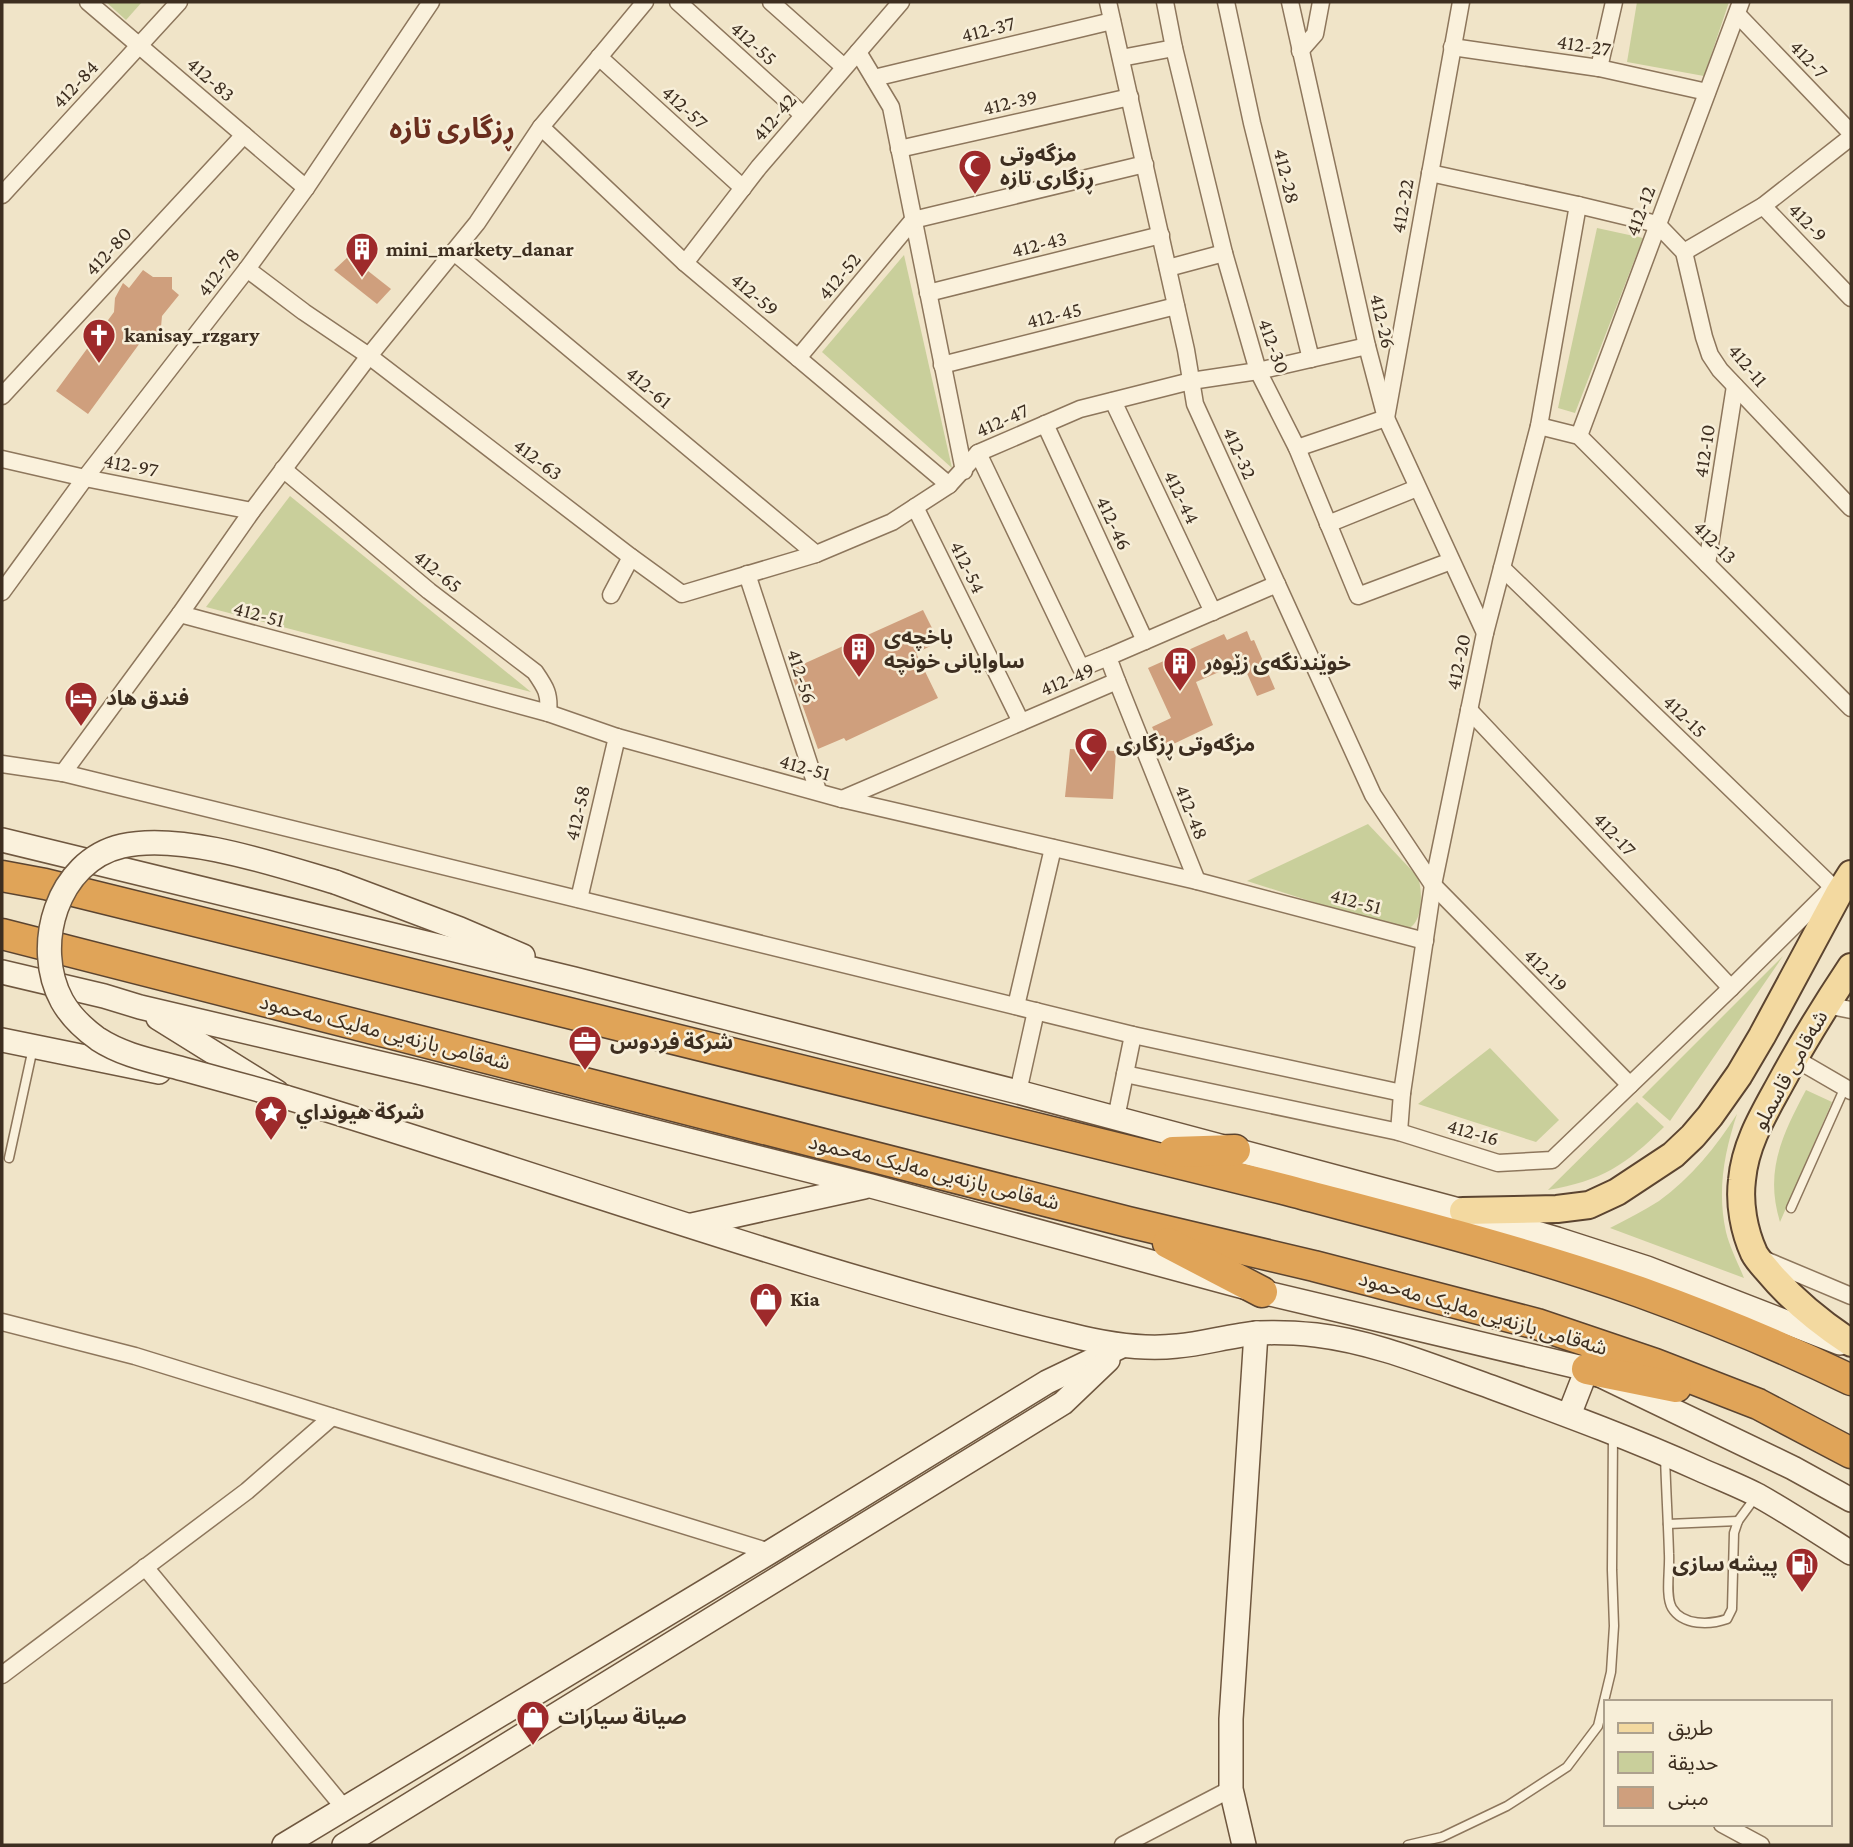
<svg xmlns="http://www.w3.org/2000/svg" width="1853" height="1847" font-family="'Crimson Pro','Noto Sans Arabic',serif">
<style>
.green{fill:#c9cf9b}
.building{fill:#cf9f7d}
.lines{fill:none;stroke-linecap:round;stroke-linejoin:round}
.lane-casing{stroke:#8d765c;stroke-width:11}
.street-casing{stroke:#8d765c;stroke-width:19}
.secondary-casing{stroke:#6f573f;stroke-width:26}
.primary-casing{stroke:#5b4430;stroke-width:30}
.highway-casing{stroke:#5b4430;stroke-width:33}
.lane{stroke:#faf1dc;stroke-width:8}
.street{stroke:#faf1dc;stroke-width:16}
.secondary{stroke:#faf1dc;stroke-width:23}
.primary{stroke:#f3d9a0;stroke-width:26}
.highway{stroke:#e0a458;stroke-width:30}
.secondary-bridge-casing{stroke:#6f573f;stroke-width:26;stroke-linecap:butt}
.secondary-bridge{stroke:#faf1dc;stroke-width:23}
.labels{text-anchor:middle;stroke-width:5;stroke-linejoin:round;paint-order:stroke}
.street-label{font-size:21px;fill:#3d2e20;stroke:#f7eed8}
.poi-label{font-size:21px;font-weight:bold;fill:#3d2e20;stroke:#f7eed8;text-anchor:start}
.district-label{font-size:28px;font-weight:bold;fill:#6b2e1e;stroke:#f7eed8}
</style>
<rect width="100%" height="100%" fill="#f0e4c8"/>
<g class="green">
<path d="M106 2H142L126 20Z"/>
<path d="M1637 2H1729L1704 76 1627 62Z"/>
<path d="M1597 228 1643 238 1575 413 1558 408Z"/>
<path d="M904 255 952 468 822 352Z"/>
<path d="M290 496 531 692 206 607Z"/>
<path d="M1368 824 1418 877C1423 892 1424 930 1401 930L1247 881Z"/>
<path d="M1783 956 1670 1121 1642 1097Z"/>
<path d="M1490 1048 1559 1120 1536 1142 1418 1104Z"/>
<path d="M1806 1090 1832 1102 1780 1222C1764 1170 1783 1134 1806 1090Z"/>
<path d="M1637 1102 1664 1127C1626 1165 1601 1181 1548 1190Z"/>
<path d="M1737 1114C1724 1153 1717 1192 1726 1232 1730 1248 1738 1263 1744 1278L1610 1228C1627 1219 1643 1211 1659 1201 1691 1178 1716 1147 1737 1114Z"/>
</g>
<g class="building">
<path d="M349 256 391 289 377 304 334 270Z"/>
<path d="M143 270 153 277H172V289L179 295 162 316 161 327 156 335 151 340 145 336 88 414 56 391 114 312 115 298 123 283 129 288Z"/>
<path d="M923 610 939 642 916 653 938 698 846 741 844 738 818 749 790 670Z"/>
<path d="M1247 631 1251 641 1254 640 1275 689 1257 696 1242 662 1196 682 1213 725 1163 749 1152 727 1171 718 1148 668 1224 634 1227 640Z"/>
<path d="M1070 749 1116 751 1113 799 1065 797Z"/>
</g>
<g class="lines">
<defs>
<g id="lane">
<path d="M9 1158 33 1048"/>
<path d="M1791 1208 1845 1087"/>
<path d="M1665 1456C1666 1489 1668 1521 1669 1554 1670 1569 1665 1596 1672 1608 1683 1626 1710 1625 1727 1619L1732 1609 1734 1533 1738 1521 1757 1495"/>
<path d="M1668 1524 1738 1521"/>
<path d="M1408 1845 1442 1837 1507 1806 1567 1767 1598 1726 1611 1672 1614 1626 1612 1570 1613 1434"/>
</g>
<g id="street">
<path d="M88 2 306 188"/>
<path d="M678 2 803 115"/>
<path d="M771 2 844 67"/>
<path d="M1108 2 1186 350 1195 404 1373 795 1433 885 1630 1085"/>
<path d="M1165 2 1174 48 1224 253 1258 371 1297 448 1358 596 1451 561"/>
<path d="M1226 2 1252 123 1311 359"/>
<path d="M1290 2 1367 346 1386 418 1485 633"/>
<path d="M1737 14 1851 133"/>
<path d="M1452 47 1599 68 1707 92"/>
<path d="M1300 51 1315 34 1321 2"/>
<path d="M858 52 891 107 964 471"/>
<path d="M599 57 743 188"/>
<path d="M1121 58 1174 48"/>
<path d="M1599 68 1614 2"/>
<path d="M874 78 1112 21"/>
<path d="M541 127 685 263 949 485"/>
<path d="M899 149 1130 97"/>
<path d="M1430 173 1578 205 1657 224 1684 252 1704 337 1710 355 1720 370 1851 508"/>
<path d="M2 195 179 2"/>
<path d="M1763 206 1851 298"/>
<path d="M454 252 816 554"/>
<path d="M1684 252 1763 206 1851 137"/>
<path d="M685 263 759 167 901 2"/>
<path d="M1168 268 1224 253"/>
<path d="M247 269 304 312 369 356 631 557 682 594 816 554 892 522 949 485 978 453 1080 409 1191 381 1258 371 1367 346"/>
<path d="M928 293 1161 235"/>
<path d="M798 358 913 220 1145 164"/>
<path d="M942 365 1176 306"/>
<path d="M2 396 244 135"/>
<path d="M1113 401 1213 612"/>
<path d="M1045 424 1145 641"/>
<path d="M1539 426 1579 436 1851 708"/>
<path d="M1579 436 1741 2"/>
<path d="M1297 448 1386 418 1461 2"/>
<path d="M978 453 1081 668 1108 657"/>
<path d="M2 459 85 478 252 511"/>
<path d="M283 469 429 591 535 672C546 688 550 694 548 713"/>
<path d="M915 507 1021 722"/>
<path d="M1328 524 1417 488"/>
<path d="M1707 564 1735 386"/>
<path d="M1502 568 1839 893"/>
<path d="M747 574 818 791"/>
<path d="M2 592 85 478 247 269 306 188 431 2"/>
<path d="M611 595 631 557"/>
<path d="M180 614 548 713 617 737 842 799 1197 881 1425 941"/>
<path d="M1117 681 1197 881"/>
<path d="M1469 710 1731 988"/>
<path d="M2 764 63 773 1133 1035 1402 1093"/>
<path d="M63 773 180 614 252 511 369 356 477 223 541 127 645 2"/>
<path d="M842 799 1117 681 1108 657 1277 584"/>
<path d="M579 899 617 737"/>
<path d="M1826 1005 1851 1010"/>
<path d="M1016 1006 1053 848"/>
<path d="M1794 1058 1851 1091"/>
<path d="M1125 1074 1399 1132 1498 1163 1552 1160 1731 988 1833 887"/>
<path d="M1018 1092 1036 1011"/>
<path d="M1116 1118 1133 1035"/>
<path d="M1399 1132 1402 1093 1433 885 1485 633 1539 426 1578 205"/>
<path d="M1763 1259 1851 1296"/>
<path d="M2 1322 135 1356 770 1552"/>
<path d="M145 1567 345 1809"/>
<path d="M2 1675 247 1491 332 1417"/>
<path d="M1722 1824 1761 1845"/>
<path d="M1123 1845 1231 1789"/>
</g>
<g id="secondary">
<path d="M2 840 574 979 1018 1092 1463 1211 1557 1239 1647 1268 1840 1343"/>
<path d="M335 882 460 929 523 956"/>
<path d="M2 972 104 996 140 1007 422 1073 871 1186 1262 1292 1587 1369 1793 1468 1851 1500"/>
<path d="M158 1018 277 1092"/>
<path d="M2 1040 159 1072"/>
<path d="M265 1093 285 1097C547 1176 804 1271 1070 1335 1105 1344 1141 1350 1177 1346 1204 1344 1231 1335 1259 1333 1278 1332 1297 1333 1316 1335 1374 1342 1429 1365 1483 1384 1556 1411 1628 1437 1699 1469 1719 1478 1740 1486 1759 1496 1791 1514 1821 1534 1851 1553"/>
<path d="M692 1225 864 1187"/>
<path d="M1569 1415 1587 1369"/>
<path d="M284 1845 770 1552 1047 1382 1122 1346"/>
<path d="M344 1845 1063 1403 1108 1360"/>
<path d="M1244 1845 1231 1789V1719L1256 1333"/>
</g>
<g id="primary">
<path d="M1851 967C1825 1006 1801 1045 1779 1086 1763 1115 1745 1145 1742 1180 1739 1204 1744 1231 1754 1253 1757 1259 1762 1264 1767 1270 1791 1299 1819 1322 1851 1343"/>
<path d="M1463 1211 1557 1209 1589 1205 1617 1192 1673 1155 1693 1136 1710 1116 1739 1075 1762 1036 1839 893 1851 874"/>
</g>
<g id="highway">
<path d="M2 876 45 884 1283 1189C1403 1221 1524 1251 1640 1292 1712 1318 1783 1347 1851 1380"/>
<path d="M2 934 1128 1222 1314 1266 1537 1324 1655 1364 1758 1404 1851 1453"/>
<path d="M1173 1152 1235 1150"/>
<path d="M1168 1243 1262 1292"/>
<path d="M1587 1369 1676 1387"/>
</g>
</defs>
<use href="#lane" class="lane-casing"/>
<use href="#street" class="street-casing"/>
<use href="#secondary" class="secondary-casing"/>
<use href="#primary" class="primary-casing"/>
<use href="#highway" class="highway-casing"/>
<use href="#lane" class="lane"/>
<use href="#street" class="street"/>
<use href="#secondary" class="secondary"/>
<use href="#primary" class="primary"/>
<use href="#highway" class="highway"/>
<defs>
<path id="secondary-bridge" d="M285 1097C251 1088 217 1078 183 1069 154 1061 124 1056 98 1039 84 1029 71 1017 62 1001 32 946 57 861 122 846 181 832 277 865 335 882"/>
</defs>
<use href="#secondary-bridge" class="secondary-bridge-casing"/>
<use href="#secondary-bridge" class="secondary-bridge"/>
</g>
<defs>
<symbol id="mosque-pin" viewBox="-11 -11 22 30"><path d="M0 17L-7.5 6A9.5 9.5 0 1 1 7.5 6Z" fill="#9e2a2b" stroke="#f7eed8"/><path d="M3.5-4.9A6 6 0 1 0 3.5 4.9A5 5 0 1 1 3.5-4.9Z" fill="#fff"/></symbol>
<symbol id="building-pin" viewBox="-11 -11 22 30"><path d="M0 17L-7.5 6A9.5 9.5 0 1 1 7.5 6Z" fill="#9e2a2b" stroke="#f7eed8"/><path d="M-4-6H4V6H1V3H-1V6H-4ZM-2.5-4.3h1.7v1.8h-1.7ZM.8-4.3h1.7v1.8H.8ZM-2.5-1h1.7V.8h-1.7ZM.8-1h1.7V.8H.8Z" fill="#fff"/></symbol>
<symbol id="church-pin" viewBox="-11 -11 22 30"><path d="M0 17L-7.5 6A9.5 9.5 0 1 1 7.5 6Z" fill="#9e2a2b" stroke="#f7eed8"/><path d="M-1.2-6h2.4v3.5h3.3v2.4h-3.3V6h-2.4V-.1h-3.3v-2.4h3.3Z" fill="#fff"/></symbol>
<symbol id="hotel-pin" viewBox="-11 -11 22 30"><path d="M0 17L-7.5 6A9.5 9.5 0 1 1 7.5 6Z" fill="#9e2a2b" stroke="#f7eed8"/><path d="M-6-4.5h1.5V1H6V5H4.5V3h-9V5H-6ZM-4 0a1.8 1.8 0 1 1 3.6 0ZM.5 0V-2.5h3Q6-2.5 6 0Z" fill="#fff"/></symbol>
<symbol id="office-pin" viewBox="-11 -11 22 30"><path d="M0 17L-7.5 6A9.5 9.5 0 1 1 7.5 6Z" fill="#9e2a2b" stroke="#f7eed8"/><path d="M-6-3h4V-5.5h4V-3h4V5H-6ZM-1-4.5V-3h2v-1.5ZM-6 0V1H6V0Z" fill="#fff"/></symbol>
<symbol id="sight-pin" viewBox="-11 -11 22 30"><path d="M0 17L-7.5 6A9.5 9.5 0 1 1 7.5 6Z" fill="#9e2a2b" stroke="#f7eed8"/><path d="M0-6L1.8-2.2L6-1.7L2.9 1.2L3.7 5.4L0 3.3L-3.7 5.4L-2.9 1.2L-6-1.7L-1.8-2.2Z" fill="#fff"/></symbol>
<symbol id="shop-pin" viewBox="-11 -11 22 30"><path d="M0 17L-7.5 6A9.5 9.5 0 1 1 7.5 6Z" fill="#9e2a2b" stroke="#f7eed8"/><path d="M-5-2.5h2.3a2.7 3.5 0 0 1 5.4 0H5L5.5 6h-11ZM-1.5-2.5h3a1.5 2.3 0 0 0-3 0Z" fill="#fff"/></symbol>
<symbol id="fuel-pin" viewBox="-11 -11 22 30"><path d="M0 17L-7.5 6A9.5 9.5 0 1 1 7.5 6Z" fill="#9e2a2b" stroke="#f7eed8"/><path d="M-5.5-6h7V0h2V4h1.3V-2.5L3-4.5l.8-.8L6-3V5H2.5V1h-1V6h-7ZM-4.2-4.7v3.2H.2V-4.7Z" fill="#fff"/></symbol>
</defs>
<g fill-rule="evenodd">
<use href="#mosque-pin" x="956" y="147" width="38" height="52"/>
<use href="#building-pin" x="343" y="230" width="38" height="52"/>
<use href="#church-pin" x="80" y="316" width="38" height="52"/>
<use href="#building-pin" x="840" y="630" width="38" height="52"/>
<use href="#building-pin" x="1161" y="644" width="38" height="52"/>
<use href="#hotel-pin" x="62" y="679" width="38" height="52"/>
<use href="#mosque-pin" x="1072" y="725" width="38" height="52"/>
<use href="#office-pin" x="566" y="1023" width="38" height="52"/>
<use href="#sight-pin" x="252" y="1093" width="38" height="52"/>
<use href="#shop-pin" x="747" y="1280" width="38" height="52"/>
<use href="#fuel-pin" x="1783" y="1545" width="38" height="52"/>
<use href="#shop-pin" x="514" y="1698" width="38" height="52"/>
</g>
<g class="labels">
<g class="street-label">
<text transform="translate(988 29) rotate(-14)" y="7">412-37</text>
<text transform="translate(754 43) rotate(42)" y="7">412-55</text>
<text transform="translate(1584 45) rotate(9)" y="7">412-27</text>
<text transform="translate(1809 59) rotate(46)" y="7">412-7</text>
<text transform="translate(211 79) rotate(41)" y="7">412-83</text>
<text transform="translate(75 84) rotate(-47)" y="7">412-84</text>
<text transform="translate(1010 102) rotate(-13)" y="7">412-39</text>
<text transform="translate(685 107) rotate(42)" y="7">412-57</text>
<text transform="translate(774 117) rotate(-49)" y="7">412-42</text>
<text transform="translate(1287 176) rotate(76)" y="7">412-28</text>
<text transform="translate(1402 206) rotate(-80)" y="7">412-22</text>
<text transform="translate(1640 211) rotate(-69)" y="7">412-12</text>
<text transform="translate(1808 222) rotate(46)" y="7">412-9</text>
<text transform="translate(1039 244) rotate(-14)" y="7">412-43</text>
<text transform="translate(108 251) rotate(-47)" y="7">412-80</text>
<text transform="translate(218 272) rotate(-52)" y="7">412-78</text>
<text transform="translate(839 276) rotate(-50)" y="7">412-52</text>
<text transform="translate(755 294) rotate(40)" y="7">412-59</text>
<text transform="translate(1054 315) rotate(-14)" y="7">412-45</text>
<text transform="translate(1383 321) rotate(77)" y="7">412-26</text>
<text transform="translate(1274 346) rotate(70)" y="7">412-30</text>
<text transform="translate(1748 365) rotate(50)" y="7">412-11</text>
<text transform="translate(649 387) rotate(40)" y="7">412-61</text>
<text transform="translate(1002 420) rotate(-24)" y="7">412-47</text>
<text transform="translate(1704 451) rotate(-81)" y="7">412-10</text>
<text transform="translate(1240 453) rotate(66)" y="7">412-32</text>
<text transform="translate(538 459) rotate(37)" y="7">412-63</text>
<text transform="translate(131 465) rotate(11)" y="7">412-97</text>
<text transform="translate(1182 497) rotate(64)" y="7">412-44</text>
<text transform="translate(1114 523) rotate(65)" y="7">412-46</text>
<text transform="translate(1715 542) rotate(45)" y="7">412-13</text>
<text transform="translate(968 567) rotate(64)" y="7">412-54</text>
<text transform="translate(438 571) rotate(39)" y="7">412-65</text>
<text transform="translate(259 614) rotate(15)" y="7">412-51</text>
<text transform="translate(1458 662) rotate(-78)" y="7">412-20</text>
<text transform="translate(802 676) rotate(72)" y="7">412-56</text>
<text transform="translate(1067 679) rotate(-23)" y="7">412-49</text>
<text transform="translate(1685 716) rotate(44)" y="7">412-15</text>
<text transform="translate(805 767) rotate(16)" y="7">412-51</text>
<text transform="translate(1192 812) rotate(68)" y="7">412-48</text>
<text transform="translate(577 813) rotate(-77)" y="7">412-58</text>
<text transform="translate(1615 834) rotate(47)" y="7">412-17</text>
<text transform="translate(1356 901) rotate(15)" y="7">412-51</text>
<text transform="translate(1546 970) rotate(45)" y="7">412-19</text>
<text transform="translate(385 1032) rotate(14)" y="7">شەقامی بازنەیی مەلیک مەحمود</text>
<text transform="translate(1790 1070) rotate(-61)" y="7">شەقامی قاسملو</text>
<text transform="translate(1473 1132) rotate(16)" y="7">412-16</text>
<text transform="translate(934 1172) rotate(14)" y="7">شەقامی بازنەیی مەلیک مەحمود</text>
<text transform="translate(1483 1313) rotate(16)" y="7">شەقامی بازنەیی مەلیک مەحمود</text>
</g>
<g class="poi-label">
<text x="1000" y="161">مزگەوتی<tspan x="1000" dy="24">ڕزگاری تازە</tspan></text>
<text x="386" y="256">mini_markety_danar</text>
<text x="124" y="342">kanisay_rzgary</text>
<text x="884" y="644">باخچەی<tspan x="884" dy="24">ساوایانی خونچە</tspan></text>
<text x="1204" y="670">خوێندنگەی زێوەر</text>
<text x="106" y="705">فندق هاد</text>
<text x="1116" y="751">مزگەوتی ڕزگاری</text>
<text x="610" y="1049">شركة فردوس</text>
<text x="296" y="1119">شركة هيونداي</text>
<text x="790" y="1306">Kia</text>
<text x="1778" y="1571" text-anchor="end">پیشه سازی</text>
<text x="558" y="1724">صيانة سيارات</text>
</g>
<g class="district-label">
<text x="452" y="138">ڕزگاری تازە</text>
</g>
</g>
<rect width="1853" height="1847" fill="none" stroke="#3d2e20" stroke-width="7"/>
<rect x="1604" y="1700" width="228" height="126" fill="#f7eed8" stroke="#ada18e" stroke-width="2"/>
<rect x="1618" y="1723" width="35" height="10" fill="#f3d9a0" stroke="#ada18e" stroke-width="2"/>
<text x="1668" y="1735" font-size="21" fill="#3d2e20">طريق</text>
<rect x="1618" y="1752" width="35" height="21" fill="#c9cf9b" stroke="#ada18e" stroke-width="2"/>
<text x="1668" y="1770" font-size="21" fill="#3d2e20">حديقة</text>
<rect x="1618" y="1787" width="35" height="21" fill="#cf9f7d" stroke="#ada18e" stroke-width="2"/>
<text x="1668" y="1805" font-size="21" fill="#3d2e20">مبنى</text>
</svg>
